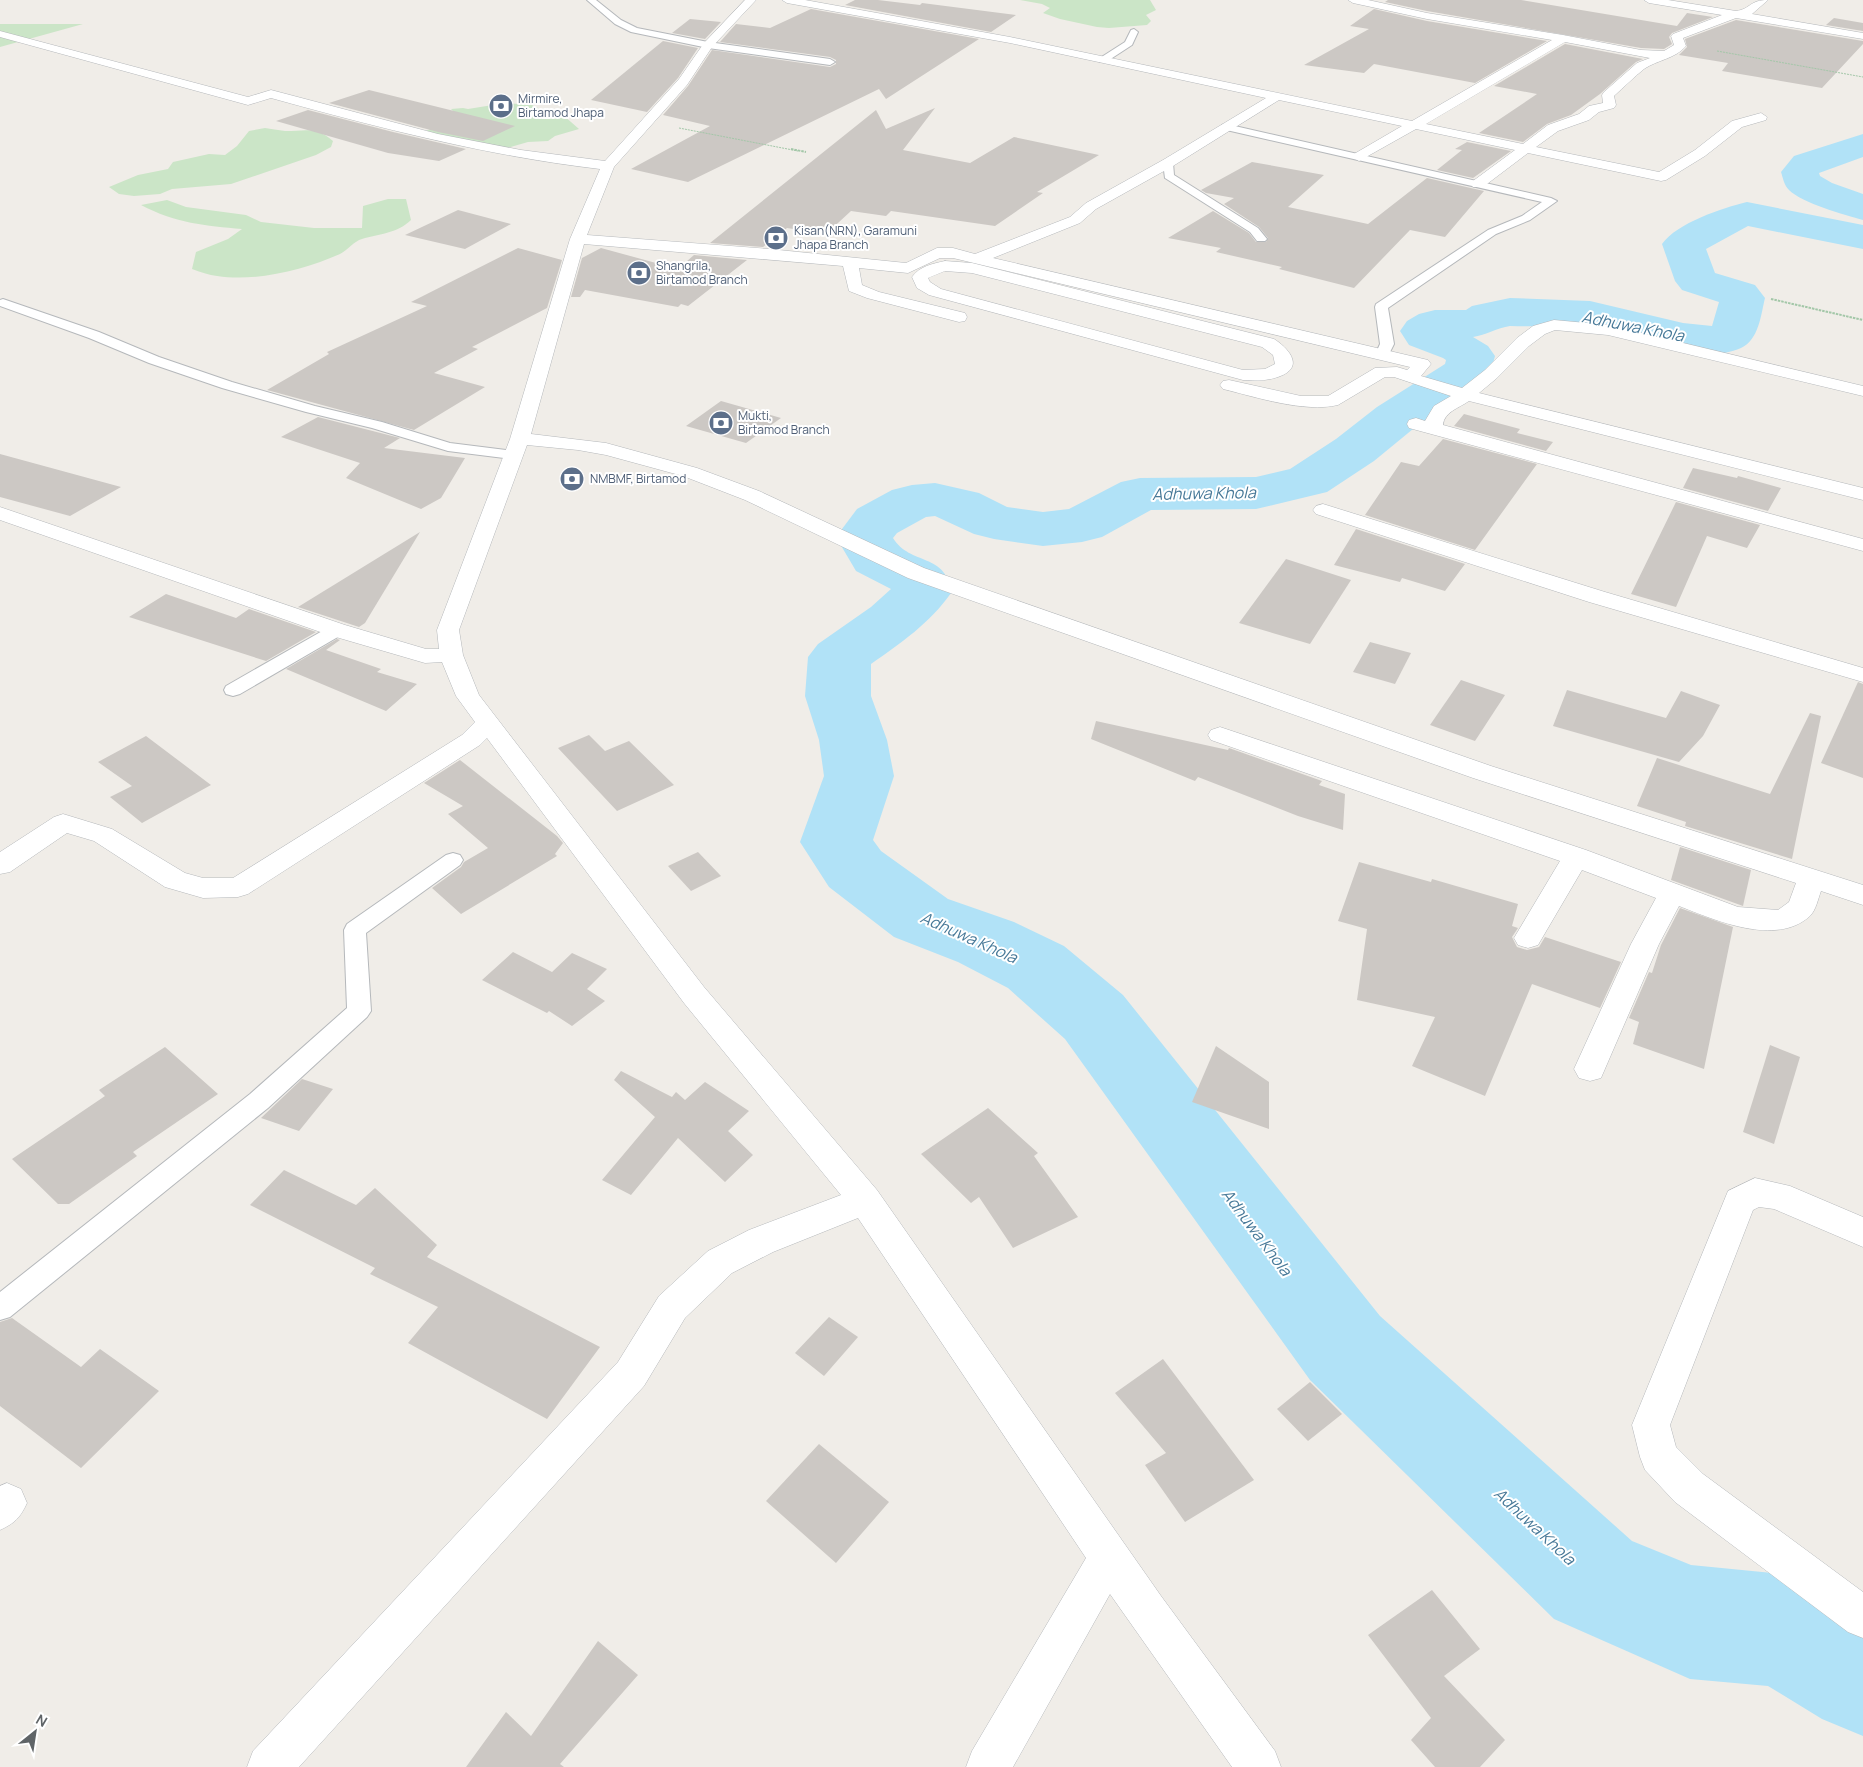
<svg xmlns="http://www.w3.org/2000/svg" width="1863" height="1767" font-family="Manrope,sans-serif">
<style>
.green{fill:#cbe5c7}
.lines{fill:none;stroke-linecap:round;stroke-linejoin:round}
.river{fill:#b1e2f7;fill-rule:evenodd}
.building{fill:#ccc8c4}
.lane-casing{stroke:#b5b8bb;stroke-width:2}
.street-casing{stroke:#b5b8bb;stroke-width:1}
.path-far1{stroke:#a3c7a8;stroke-width:1;stroke-dasharray:2 1;stroke-linecap:butt}
.path{stroke:#a3c7a8;stroke-width:2;stroke-dasharray:2.5 1;stroke-linecap:butt}
.lane{fill:#fff;fill-rule:evenodd}
.street{fill:#fff;fill-rule:evenodd}
.labels{text-anchor:middle;stroke-width:4;stroke-linejoin:round;paint-order:stroke}
.far-service-label{font-size:12px;fill:#4e5e75;stroke:#fff;text-anchor:start}
.water-label{font-size:16px;font-style:italic;fill:#477998;stroke:#fff}
</style>
<rect width="100%" height="100%" fill="#f0ede8"/>
<g class="green">
<path d="M1020 0H1150L1156 10 1146 15 1151 21 1147 25 1109 28 1097 27 1060 19 1043 13 1050 8 1042 4Z"/>
<path d="M0 24H83L0 47Z"/>
<path d="M505 103 532 105 544 111 563 115 579 129 555 136 548 141 528 142 507 148 428 136 426 131 436 126 454 112 451 109 463 108 468 109Z"/>
<path d="M265 128C271 129 278 130 285 131 306 131 316 126 333 141L331 147 316 155 231 184 172 189 160 194 134 196 119 194 109 187 138 175 168 169 173 162 209 154 225 155 237 146 249 131Z"/>
<path d="M388 199H406L411 220C398 233 379 234 362 239 354 241 348 250 340 254 304 270 256 282 217 276 209 275 200 272 192 269L196 252 228 239 242 229C206 226 175 223 141 205L167 200 186 207 246 215 261 222 314 228H362L363 206Z"/>
</g>
<g class="lines">
<g class="river">
<path d="M1863 134V157L1819 173 1820 176 1832 183 1863 194V220C1845 215 1802 203 1789 190 1784 185 1783 178 1781 172L1794 156Z"/>
<path d="M1747 202 1863 225V249L1748 226 1706 249 1715 273 1755 285 1765 298C1761 314 1759 340 1741 348 1698 367 1635 336 1591 329 1565 325 1536 327 1510 326 1497 328 1486 335 1473 337L1488 346 1495 356 1491 371 1484 381 1413 429 1374 461 1327 492 1256 509 1151 510 1102 537 1082 542 1043 546 994 539 974 534 935 516 926 517 897 533 893 538C910 566 947 552 951 593 930 623 901 643 871 664V696L887 740 894 776 873 840 881 851 948 899 1014 922 1064 946 1123 995 1380 1316 1632 1541 1691 1565 1783 1574 1823 1591 1863 1613V1736L1822 1719 1768 1686 1690 1679 1554 1619 1310 1380 1065 1039 1008 988 958 962 894 937 829 887 800 842 824 776 819 740 805 696 808 657 818 644 871 607 891 589 856 571 836 537 857 509 892 490 912 485 935 483 979 493 1007 507 1043 512 1069 509 1121 482 1140 478 1256 477 1290 469 1336 439 1377 407 1445 364 1446 360 1443 358 1409 345 1400 331 1407 321 1419 314 1435 310H1466L1472 306 1510 298 1590 301 1683 323 1712 326 1719 302 1682 290 1675 281 1662 244C1677 223 1722 208 1747 202Z"/>
</g>
</g>
<g class="building">
<path d="M855 0H878L920 5 922 3 1016 15 991 32 845 5Z"/>
<path d="M1388 0H1521L1677 26 1687 13 1713 17 1672 33 1669 37 1672 44 1664 49 1641 48 1427 11 1385 2Z"/>
<path d="M811 9 979 39 886 99 879 89 688 182 631 169 710 126 663 115 688 86 712 50 830 67 836 64V60L830 57 720 42 736 24 770 28Z"/>
<path d="M1374 9 1427 21 1547 41 1475 83 1374 64 1364 73 1304 65 1369 29 1350 26Z"/>
<path d="M1834 18 1863 23V31L1826 25Z"/>
<path d="M690 19 721 22 705 39 672 33Z"/>
<path d="M1736 20 1863 41V44L1822 88 1722 71 1728 63 1679 55 1687 47 1685 39Z"/>
<path d="M663 41 698 48 678 78 647 112 591 100Z"/>
<path d="M1565 44 1643 59 1636 62 1600 94 1571 115 1547 124 1523 142 1479 133 1537 94 1494 86Z"/>
<path d="M369 90 515 126 483 141 438 132 329 103Z"/>
<path d="M935 108 903 150 970 163 1014 137 1099 155 1037 192 1043 193 995 226 891 211 886 216 851 211 826 234 787 228 763 247 710 243 876 110 886 129Z"/>
<path d="M308 110 393 132 466 149 439 161 388 153 276 121Z"/>
<path d="M1467 142 1511 151 1473 178 1437 170 1462 150 1455 149Z"/>
<path d="M1252 162 1324 175 1288 207 1368 224 1427 178 1484 191 1445 237 1410 230 1354 288 1279 269 1282 267 1216 252 1221 248 1168 238 1213 211 1249 233 1256 242H1266L1268 238 1259 227 1224 204 1234 198 1206 193 1201 190Z"/>
<path d="M458 210 511 224 465 249 405 235Z"/>
<path d="M518 248 562 260 547 308 472 347 478 349 434 373 485 387 414 430 267 390 329 354 327 352 427 306 411 302Z"/>
<path d="M601 248 678 269 694 255 747 260 688 306 681 304 678 307 585 290 580 297H571L582 258Z"/>
<path d="M721 401 781 418 746 443 686 426Z"/>
<path d="M1464 414 1520 429 1517 433 1553 442 1546 451 1454 426Z"/>
<path d="M318 417 400 438 384 448 465 458 441 498 421 509 346 478 360 463 281 437Z"/>
<path d="M1443 439 1537 464 1475 550 1365 515 1401 462 1419 466Z"/>
<path d="M0 454 121 487 70 516 0 497Z"/>
<path d="M1693 468 1737 478 1738 476 1781 488 1768 511 1683 488Z"/>
<path d="M1676 502 1760 525 1747 548 1707 536 1676 607 1631 594Z"/>
<path d="M1356 529 1465 564 1445 591 1402 578 1400 582 1334 565Z"/>
<path d="M420 532 365 623 359 627 298 607Z"/>
<path d="M1286 559 1351 580 1310 644 1239 623Z"/>
<path d="M166 594 236 618 249 609 316 632 266 661 129 617Z"/>
<path d="M337 639 340 640 326 650 381 669 377 672 417 684 386 711 286 669Z"/>
<path d="M1370 642 1411 653 1395 684 1353 672Z"/>
<path d="M1461 680 1505 695 1475 741 1430 725Z"/>
<path d="M1858 682 1863 684V778L1821 763Z"/>
<path d="M1567 690 1666 718 1681 691 1720 705 1703 736 1679 762 1553 726Z"/>
<path d="M1810 713 1821 716 1792 859 1685 826 1686 822 1637 806 1657 758 1770 794Z"/>
<path d="M1096 721 1228 750 1229 748 1322 781 1319 785 1345 794 1343 830 1298 816 1198 777 1195 781 1091 739Z"/>
<path d="M589 735 605 751 629 741 674 785 617 811 558 748Z"/>
<path d="M146 736 211 785 142 823 110 797 132 786 98 762Z"/>
<path d="M460 760 557 836 563 843 555 854 557 856 461 914 432 888 461 867 464 862 488 848 448 814 463 806 424 783Z"/>
<path d="M1680 847 1751 870 1743 906 1671 880Z"/>
<path d="M698 852 721 876 691 891 668 866Z"/>
<path d="M1359 862 1431 882 1432 879 1518 904 1512 926 1518 928 1512 937 1517 947 1527 950 1539 947 1545 937 1621 962 1600 1008 1532 984 1485 1096 1412 1066 1435 1017 1357 1000 1367 929 1338 921Z"/>
<path d="M1680 908 1733 927 1704 1069 1633 1044 1639 1022 1629 1018 1649 972 1652 973 1661 945Z"/>
<path d="M513 952 552 972 572 953 607 969 587 989 605 1001 572 1026 549 1011 547 1013 482 980Z"/>
<path d="M1770 1045 1800 1057 1774 1144 1743 1132Z"/>
<path d="M1216 1046 1269 1082V1129L1192 1102Z"/>
<path d="M165 1047 218 1094 133 1152 137 1156 69 1204H58L12 1159 105 1096 99 1090Z"/>
<path d="M621 1071 672 1097 676 1092 685 1100 705 1082 749 1111 728 1131 753 1155 725 1182 678 1138 631 1195 602 1180 655 1117 614 1080Z"/>
<path d="M302 1079 333 1089 299 1131 261 1118Z"/>
<path d="M988 1108 1038 1153 1034 1156 1078 1217 1013 1248 979 1197 971 1203 921 1154Z"/>
<path d="M284 1170 356 1205 375 1188 437 1245 427 1257 600 1347 547 1419 408 1343 438 1307 370 1274 375 1268 250 1205Z"/>
<path d="M829 1317 858 1337 824 1376 795 1353Z"/>
<path d="M12 1318 81 1367 100 1349 159 1391 81 1468 0 1406V1322Z"/>
<path d="M1163 1359 1254 1480 1185 1522 1145 1465 1166 1453 1115 1393Z"/>
<path d="M1310 1382 1342 1414 1308 1441 1277 1409Z"/>
<path d="M819 1444 889 1502 836 1563 766 1501Z"/>
<path d="M1432 1590 1480 1649 1444 1676 1505 1740 1480 1767H1435L1411 1740 1431 1718 1368 1635Z"/>
<path d="M598 1641 638 1675 560 1764 564 1767H466L506 1712 531 1736Z"/>
</g>
<g class="lines">
<defs>
<g id="lane">
<path d="M587 0H596L621 20 637 28 708 42 830 59 835 62 830 65 708 48 631 32 615 24Z"/>
<path d="M1134 29 1138 32 1132 45 1106 62H1100V58L1125 42 1131 30Z"/>
<path d="M1226 124 1551 198 1557 201 1530 220 1496 234 1388 308 1394 344 1387 358 1382 359 1375 355 1380 344 1375 307 1376 304 1488 230 1522 216 1542 202 1222 129V125Z"/>
<path d="M1168 160 1173 163 1174 175 1258 228 1267 239 1265 241H1257L1250 232 1165 178 1163 163Z"/>
<path d="M3 299 99 332 159 357 232 382 315 406 382 422 450 443 513 451 518 452 520 455 518 458 513 459 448 451 372 428 306 412 222 388 149 363 89 338 0 306V300Z"/>
<path d="M337 625 343 626 346 630 343 634 240 694 233 696 226 694 224 690 226 686 331 626Z"/>
<path d="M453 853 460 855 463 860 460 865 366 933 371 1011 367 1017 268 1108 10 1317 0 1320V1292L250 1094 347 1008 344 930 347 924 446 855Z"/>
</g>
<g id="street">
<path d="M745 0H756L712 47 687 85 614 167 587 235 769 249 906 263 937 248H953L975 254 1070 217 1086 203 1163 160 1266 98 1010 43 787 3 782 0H805L1010 37 1412 121 1552 40 1427 19 1353 3 1348 0H1368L1427 13 1563 35 1641 50 1664 51 1674 45 1671 36 1673 34 1722 15 1649 3 1644 0H1668L1736 11C1751 9 1749 0 1768 0L1752 14 1863 33V39L1736 18 1683 38 1686 46C1675 59 1657 60 1644 69 1634 77 1624 87 1614 96L1616 105 1614 108 1599 112 1589 120 1558 131 1536 147 1659 172 1695 150 1732 121 1761 113 1767 117 1766 120 1742 127 1705 156 1666 180 1661 181 1528 153 1483 187H1473L1471 184 1473 181 1515 150 1416 129 1359 161 1352 157 1354 154 1402 126 1279 100 1173 166 1096 209 1080 223 993 258 1428 360 1431 364 1421 376 1462 388 1485 370 1517 338 1533 326 1554 320 1608 325 1863 386V396L1608 335 1555 330 1545 334 1529 346 1497 378 1479 393 1863 488V500L1469 401C1459 408 1444 412 1443 425L1863 539V551L1409 428 1407 424 1409 420 1416 418 1425 421 1434 406 1451 396 1394 377H1385L1338 405C1304 413 1256 397 1223 389L1220 385 1223 381 1229 380 1301 396H1328L1375 368 1397 367 1407 370 1410 367 953 258H940L908 273 859 268 862 285 879 292 965 313 967 317 965 321 959 322 867 298 849 291 843 266 584 244 531 434 606 443 697 468 759 491 924 568 1491 766 1863 885V905L1821 891C1818 899 1816 910 1810 916 1776 947 1715 920 1679 906L1659 944 1601 1078 1590 1081 1579 1078 1574 1069 1631 944 1656 898 1582 870 1538 945 1528 948 1518 945 1514 938 1560 861 1211 740 1208 735 1211 730 1220 727 1229 730 1586 850 1738 907 1778 910 1789 902 1796 883 1473 778 908 578 745 500 683 476 606 455 578 450 527 445 459 630 463 655 479 695 704 987 877 1190 1161 1596 1275 1751 1281 1767H1232L1110 1594 1013 1767H966L972 1751 1086 1558 858 1218 773 1252 732 1273 685 1318 644 1386 299 1767H247L253 1751 618 1362 659 1296 708 1251 749 1230 841 1195 684 1003 487 738 480 745 248 894 238 897 203 898 165 887 94 841 67 833 10 872 0 874V852L54 817 63 814 112 829 185 873 203 878H233L462 735 475 722 456 696 442 662 425 663 329 635 0 520V507L345 625 426 649H439L437 630 510 439 570 239 600 169C488 156 380 128 271 98L248 105 0 37V31L248 97 271 90 438 134 521 150 605 161 679 79 704 43ZM1565 42 1650 58 1637 63 1604 92 1602 95 1603 103 1589 106 1579 114 1548 125 1523 144 1426 124Z"/>
<path d="M945 261 972 263 1274 339C1287 347 1304 365 1283 375 1270 381 1256 381 1243 380L929 295 917 288 912 277C920 266 932 264 945 261ZM945 271 972 273 1262 347 1273 355 1275 364 1265 369 1243 370 941 289 930 282 928 278Z"/>
<path d="M1323 504 1605 592 1863 668V682L1589 602 1316 514 1313 510 1316 506Z"/>
<path d="M1755 1178 1790 1186 1863 1217V1247L1774 1209 1759 1207 1753 1210 1670 1425 1676 1447 1703 1474 1863 1592V1638L1848 1632 1675 1502 1645 1470 1640 1457 1632 1425 1728 1191Z"/>
<path d="M7 1483 21 1489 27 1503C20 1518 15 1523 0 1530V1486Z"/>
</g>
</defs>
<use href="#lane" class="lane-casing"/>
<use href="#street" class="street-casing"/>
<g class="path-far1">
<path d="M1717 51 1863 77"/>
<path d="M679 128 798 151"/>
</g>
<g class="path">
<path d="M791 149 806 152"/>
<path d="M1771 299 1863 320"/>
</g>
<use href="#lane" class="lane"/>
<use href="#street" class="street"/>
</g>
<defs>
<symbol id="bank-disc" viewBox="-11 -11 22 22"><circle r="9.5" fill="#5c6f8a" stroke="#fff"/><path d="M-6-4H6V4H-6ZM0-2.3a2.3 2.3 0 1 0 0 4.6a2.3 2.3 0 1 0 0-4.6Z" fill="#fff"/></symbol>
</defs>
<g fill-rule="evenodd">
<use href="#bank-disc" x="487" y="92" width="28" height="28"/>
<use href="#bank-disc" x="762" y="224" width="28" height="28"/>
<use href="#bank-disc" x="625" y="259" width="28" height="28"/>
<use href="#bank-disc" x="707" y="409" width="28" height="28"/>
<use href="#bank-disc" x="558" y="465" width="28" height="28"/>
</g>
<g class="labels">
<g class="far-service-label">
<text x="518" y="103">Mirmire,<tspan x="518" dy="14">Birtamod Jhapa</tspan></text>
<text x="794" y="235">Kisan(NRN), Garamuni<tspan x="794" dy="14">Jhapa Branch</tspan></text>
<text x="656" y="270">Shangrila,<tspan x="656" dy="14">Birtamod Branch</tspan></text>
<text x="738" y="420">Mukti,<tspan x="738" dy="14">Birtamod Branch</tspan></text>
<text x="590" y="483">NMBMF, Birtamod</text>
</g>
<g class="water-label">
<text transform="translate(1633 326) rotate(11)" y="6">Adhuwa Khola</text>
<text transform="translate(1204 493) rotate(-1)" y="6">Adhuwa Khola</text>
<text transform="translate(969 937) rotate(24)" y="6">Adhuwa Khola</text>
<text transform="translate(1257 1232) rotate(53)" y="6">Adhuwa Khola</text>
<text transform="translate(1535 1526) rotate(43)" y="6">Adhuwa Khola</text>
</g>
</g>
<g transform="translate(35 1732) rotate(30)" stroke="#ffffff" stroke-width="4" paint-order="stroke">
<path d="M0-4L9 19L0 12L-9 19Z" fill="#5f6467"/>
<text y="-8" font-size="14" font-weight="bold" text-anchor="middle" fill="#5f6467">N</text>
</g>
</svg>
